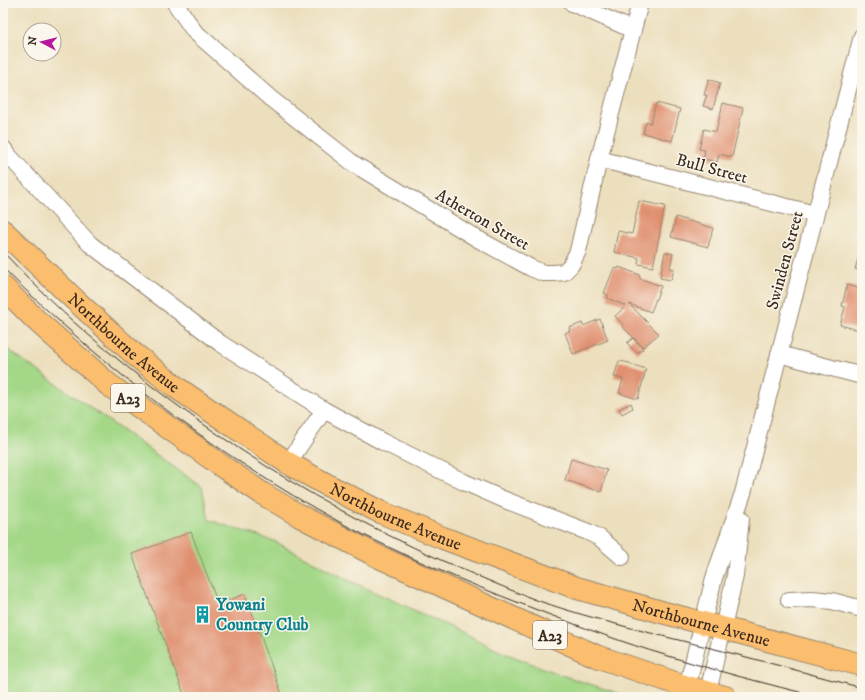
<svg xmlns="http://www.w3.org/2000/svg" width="865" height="700" font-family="'IM FELL DW Pica',serif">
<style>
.green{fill:#a4d888;stroke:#708153}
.building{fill:#e09070}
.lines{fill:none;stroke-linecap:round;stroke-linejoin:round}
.street-casing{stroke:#94846e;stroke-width:18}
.highway-casing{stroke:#94846e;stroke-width:24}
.street{stroke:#fff;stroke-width:16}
.highway{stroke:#fbbd6e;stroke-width:22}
.tram{stroke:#3b2a1e;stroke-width:1}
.labels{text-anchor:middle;stroke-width:3;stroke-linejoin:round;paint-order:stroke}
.shield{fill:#fbf7ec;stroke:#75685c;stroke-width:1}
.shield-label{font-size:16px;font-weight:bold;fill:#3b2a1e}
.street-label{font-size:17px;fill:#3b2a1e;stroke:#fbf7ec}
.culture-label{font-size:17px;font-weight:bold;fill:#0d838f;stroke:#fbf7ec;text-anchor:start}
</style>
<rect width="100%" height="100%" fill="#fbf7ec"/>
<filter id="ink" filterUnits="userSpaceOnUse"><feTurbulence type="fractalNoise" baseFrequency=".025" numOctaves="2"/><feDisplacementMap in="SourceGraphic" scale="8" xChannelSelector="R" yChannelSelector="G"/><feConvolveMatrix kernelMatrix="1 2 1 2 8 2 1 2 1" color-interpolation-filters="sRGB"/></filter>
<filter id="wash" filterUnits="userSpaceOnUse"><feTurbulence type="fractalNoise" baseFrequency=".012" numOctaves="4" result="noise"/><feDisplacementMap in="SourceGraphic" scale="16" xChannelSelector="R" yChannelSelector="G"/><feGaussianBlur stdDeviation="0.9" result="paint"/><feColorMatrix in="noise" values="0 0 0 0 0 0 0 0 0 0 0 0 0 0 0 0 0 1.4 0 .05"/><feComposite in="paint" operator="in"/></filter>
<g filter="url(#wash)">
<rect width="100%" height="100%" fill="#ecdfbd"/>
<path class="green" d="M3 346 202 487 209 520 274 541 348 580 466 634 497 650 558 674 630 697H3Z"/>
<g id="blocks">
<g class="building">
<path d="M709 79 720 83 713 109 703 106 707 95H704Z"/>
<path d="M656 103 680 109 672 141 643 133 646 122 651 123Z"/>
<path d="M723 103 743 108 732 157 719 154 717 162 703 159 705 150 699 149 704 129 716 132Z"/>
<path d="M639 201 665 206 653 267 638 264 639 258 614 252 618 231 632 234Z"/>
<path d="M676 217 713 228 708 247 671 237Z"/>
<path d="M861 249H862V271L855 269Z"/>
<path d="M665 252 673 254 670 268 674 269 671 280 660 278Z"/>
<path d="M619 267 640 275 639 278 661 286 651 312 629 304 659 334 643 347 623 327 624 326 615 316 626 306 607 298 608 295 604 293 614 268 618 269Z"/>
<path d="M847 285 862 289V328L859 327V330L840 325 845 307 842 306Z"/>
<path d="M600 319 608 340 573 354 565 333 570 331 569 328 582 323 583 326Z"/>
<path d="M633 338 643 349 637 353 627 343Z"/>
<path d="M619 361 630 363V364L646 369 638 399 619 393 623 379 614 377Z"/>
<path d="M631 403 633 408 622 414 619 409Z"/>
<path d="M571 459 607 470 601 492 565 480Z"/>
<path d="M191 532 218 604 245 594 283 697H185L132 554Z"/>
</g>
</g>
</g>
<g filter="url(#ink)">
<use href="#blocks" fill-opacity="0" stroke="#94846e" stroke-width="1"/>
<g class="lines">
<defs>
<g id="street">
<path d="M175 3 194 31 270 98 354 164 476 238 531 268 543 273H554L564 272 571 265 578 251 599 159 640 3"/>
<path d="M572 3 633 30"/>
<path d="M3 148 9 156 90 244 220 343 324 410 383 442 464 482 505 500 588 532 600 538 622 557"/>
<path d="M599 159 815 214"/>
<path d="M779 354 862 376"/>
<path d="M288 463 324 410"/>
<path d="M789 600 812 599 832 601 862 609"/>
<path d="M687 687 714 578 743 493 862 36"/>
<path d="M708 692 735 576 741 519"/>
</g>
<g id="highway">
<path id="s1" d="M3 231 75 300 134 354 177 388 288 463 329 486 380 512 443 538 577 588 665 613 862 665"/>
<path d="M3 287 36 320 109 385 226 469 263 494 300 516 377 556 596 656 687 687 725 697"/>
</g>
</defs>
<use href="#street" class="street-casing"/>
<use href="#highway" class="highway-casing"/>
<use href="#street" class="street"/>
<use href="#highway" class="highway"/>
<g class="tram">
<path d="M3 252C29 279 56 307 84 331 199 430 327 512 466 571 490 581 514 592 539 601 598 621 659 635 719 650 767 662 814 675 862 688"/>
<path d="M3 268C111 375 233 468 368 537 426 566 485 590 545 613 585 628 624 643 665 655 716 671 767 684 819 697"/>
</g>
</g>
</g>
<defs>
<symbol id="building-bare" viewBox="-9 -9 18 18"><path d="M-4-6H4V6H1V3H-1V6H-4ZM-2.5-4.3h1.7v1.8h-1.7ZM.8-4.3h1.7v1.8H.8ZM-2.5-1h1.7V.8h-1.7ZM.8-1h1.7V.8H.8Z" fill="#0f9aa8" stroke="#fbf7ec" stroke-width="2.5" paint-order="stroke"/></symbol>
</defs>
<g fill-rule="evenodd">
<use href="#building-bare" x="190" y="602" width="25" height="25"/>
</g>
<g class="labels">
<g class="shield">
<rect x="111" y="384" width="34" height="28" rx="3"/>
<rect x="533" y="621" width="34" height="28" rx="3"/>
</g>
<g class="shield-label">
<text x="128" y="404">A23</text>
<text x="550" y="641">A23</text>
</g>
<g class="street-label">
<text transform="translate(712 168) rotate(15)" y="6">Bull Street</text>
<text transform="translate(483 219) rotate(30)" y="6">Atherton Street</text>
<text transform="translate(784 260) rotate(-75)" y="6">Swinden Street</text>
<text dy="6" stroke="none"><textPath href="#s1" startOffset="165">Northbourne Avenue</textPath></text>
<text dy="6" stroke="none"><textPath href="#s1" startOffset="489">Northbourne Avenue</textPath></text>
<text dy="6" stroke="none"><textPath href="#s1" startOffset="813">Northbourne Avenue</textPath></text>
</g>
<g class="culture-label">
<text x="216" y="610">Yowani<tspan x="216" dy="20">Country Club</tspan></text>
</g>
</g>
<rect width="865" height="700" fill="none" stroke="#fbf7ec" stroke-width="16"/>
<g transform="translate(42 42) rotate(277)"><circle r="19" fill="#fbf7ec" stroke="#aea59a"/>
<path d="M0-3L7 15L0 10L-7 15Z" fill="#b5179e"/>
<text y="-6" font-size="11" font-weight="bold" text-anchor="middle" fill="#3b2a1e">N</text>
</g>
</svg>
